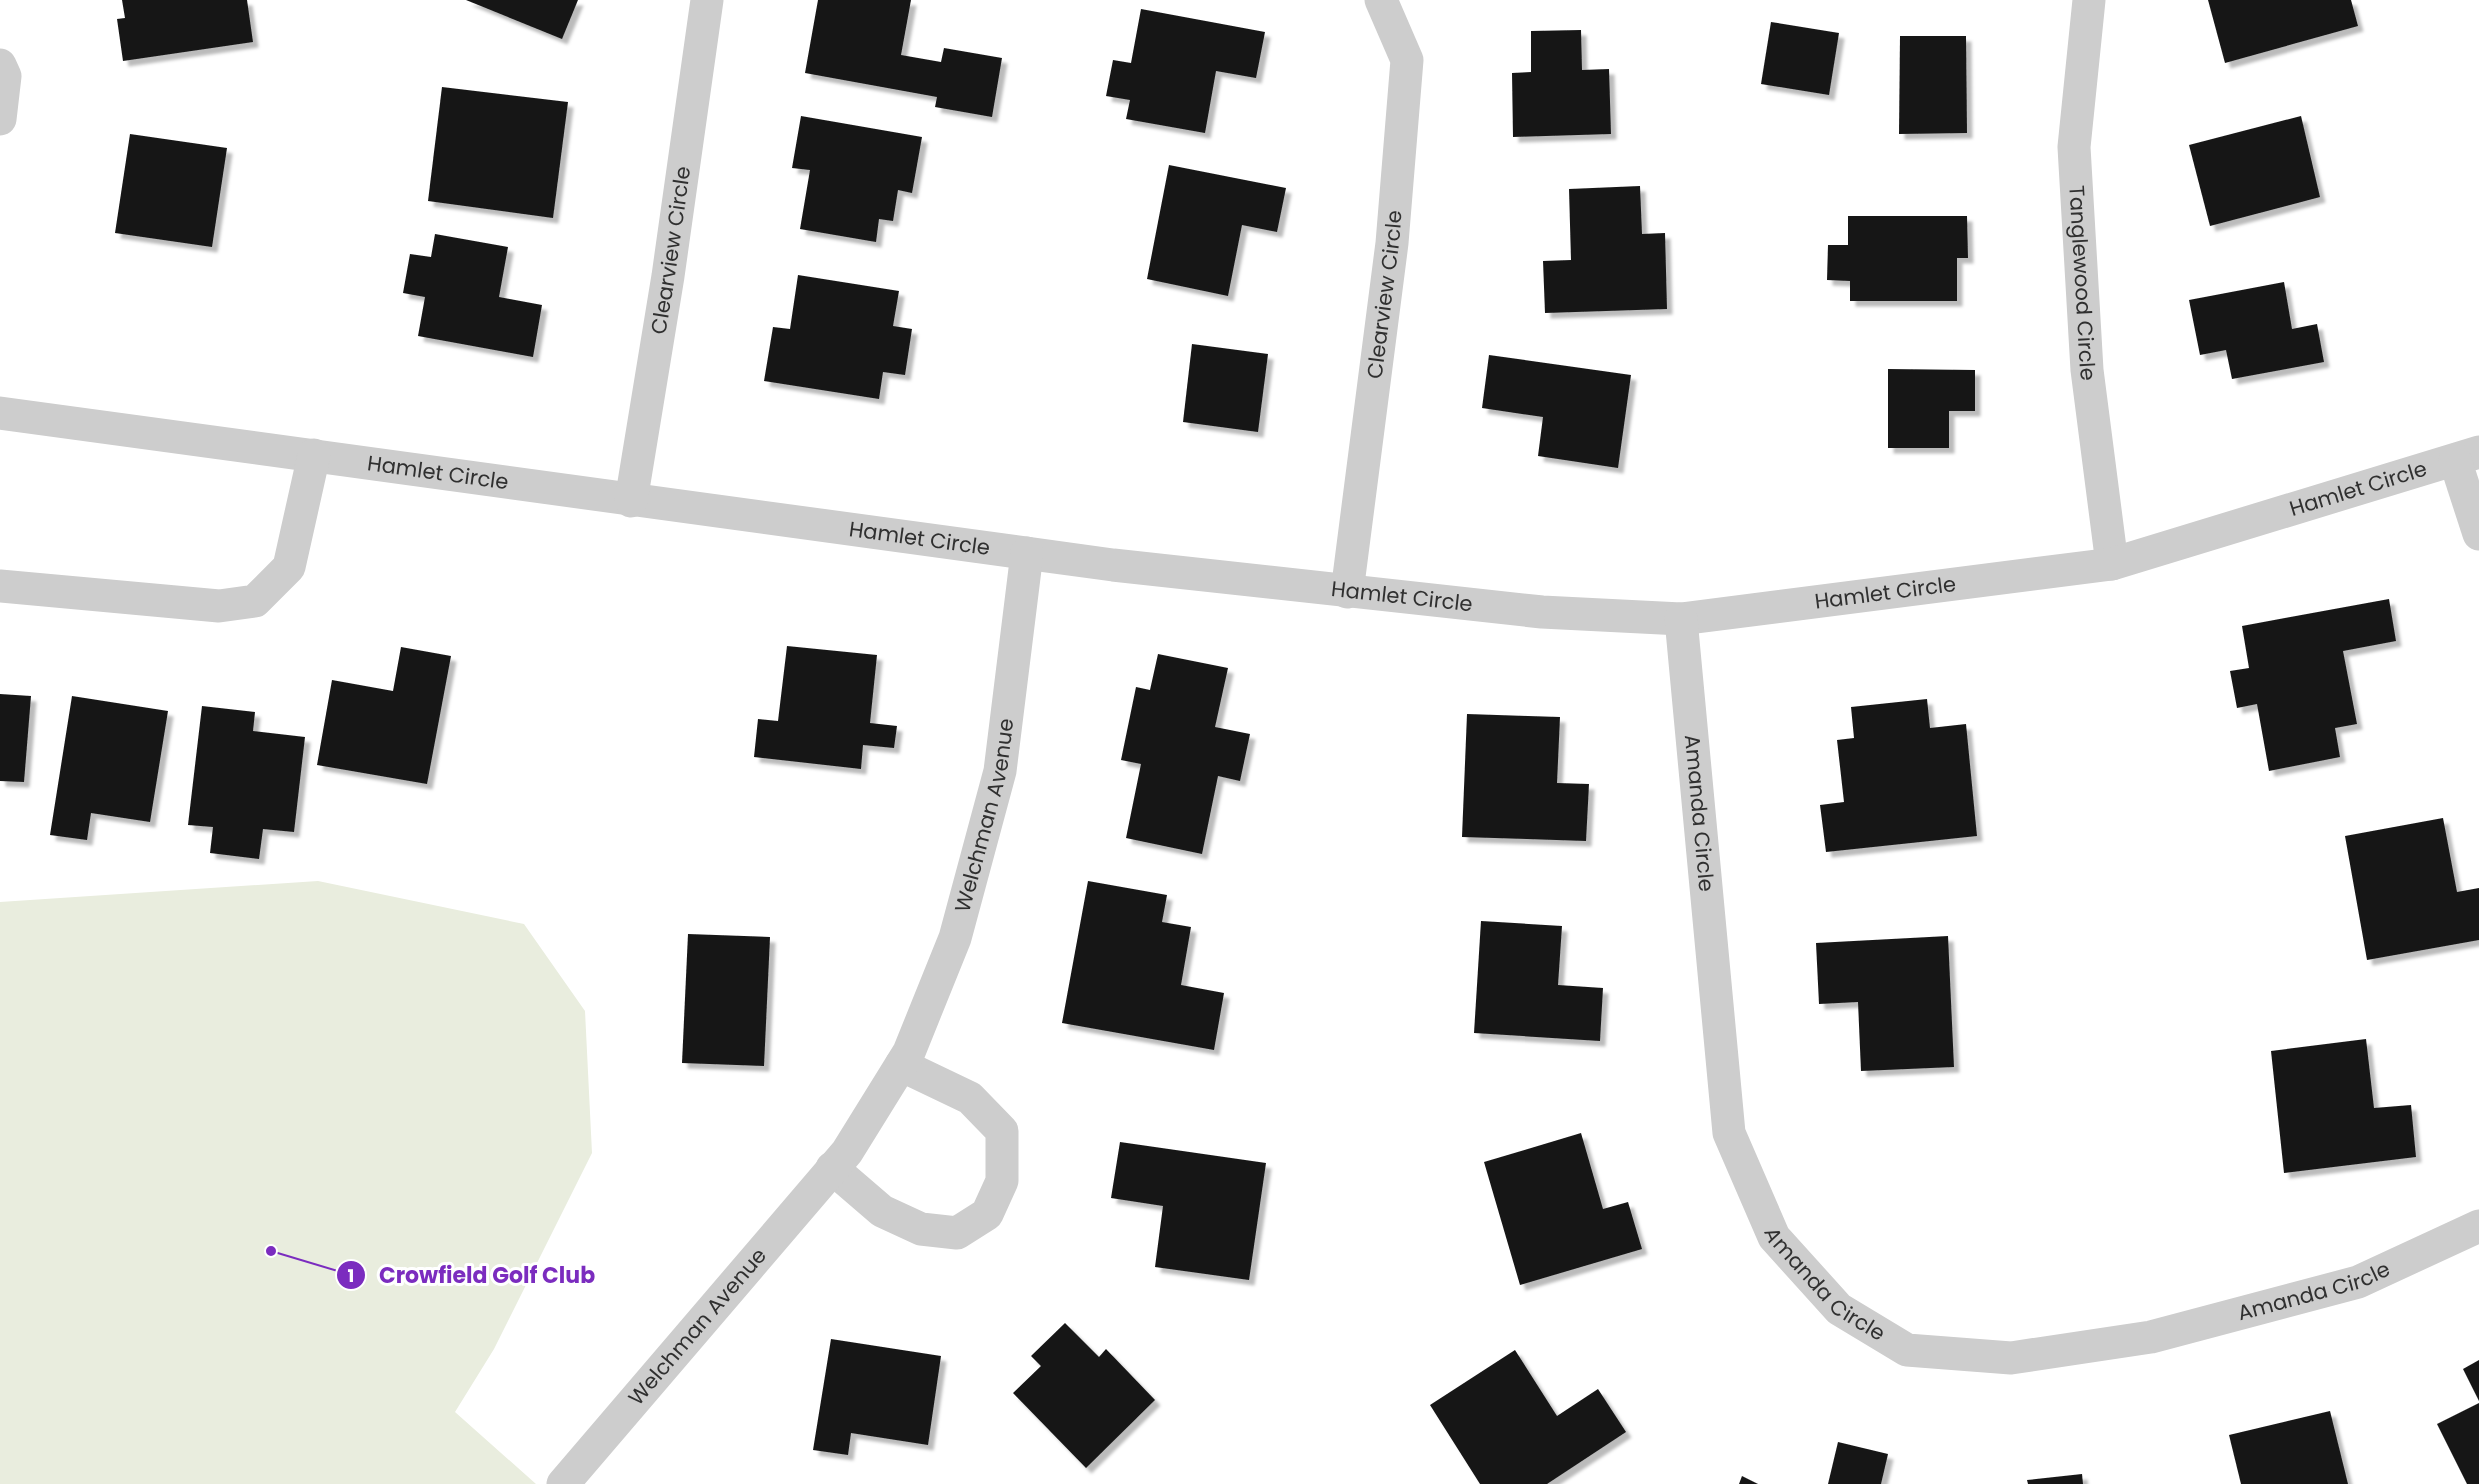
<svg xmlns="http://www.w3.org/2000/svg" width="2479" height="1484" font-family="Poppins,sans-serif">
<style>
.green{fill:#e9edde}
.building{fill:#171717;filter:url(#shadow)}
.lines{fill:none;stroke-linecap:round;stroke-linejoin:round}
.minor{stroke:#cdcdcd;stroke-width:33}
.labels{text-anchor:middle;stroke-width:6;stroke-linejoin:round;paint-order:stroke}
.street-label{font-size:21px;fill:#303030;stroke:#fff}
.leader{fill:none;stroke:#7b2cbf;stroke-width:2}
.callout-dot{fill:#7b2cbf;stroke:#fff;stroke-width:2}
.mark-label{font-size:18px;text-anchor:middle;font-weight:bold;fill:#fff}
.callout-label{font-size:22px;text-anchor:middle;font-weight:bold;fill:#7b2cbf;stroke:#fff;stroke-width:6;stroke-linejoin:round;paint-order:stroke}
</style>
<defs>
<filter id="shadow"><feDropShadow dx="5.5" dy="5.5" stdDeviation="1.5" flood-color="#0004"/></filter>
</defs>
<rect width="100%" height="100%" fill="#fff"/>
<path class="green" d="M318 881 524 924 585 1011 592 1153 494 1349 455 1412 536 1484H0V902Z"/>
<g class="building">
<path d="M122 0H247L253 42 123 61 117 19 125 18Z"/>
<path d="M466 0H578L562 39Z"/>
<path d="M818 0H911L901 55 941 62 944 48 1002 58 992 117 935 107 937 97 805 73Z"/>
<path d="M2208 0H2351L2358 26 2225 63Z"/>
<path d="M1141 9 1265 32 1256 78 1216 71 1205 133 1126 119 1130 100 1106 96 1113 60 1131 63Z"/>
<path d="M1771 22 1839 33 1829 95 1761 84Z"/>
<path d="M1581 30 1582 70 1609 69 1611 134 1513 137 1512 73 1531 72V31Z"/>
<path d="M1900 36H1966L1967 133 1899 134Z"/>
<path d="M442 87 568 102 553 218 428 201Z"/>
<path d="M801 116 922 137 912 193 898 190 893 221 879 219 876 242 800 229 810 170 792 168Z"/>
<path d="M2301 116 2320 197 2210 226 2189 145Z"/>
<path d="M130 134 227 148 212 247 115 233Z"/>
<path d="M1169 165 1286 188 1277 232 1242 225 1228 296 1147 279Z"/>
<path d="M1640 186 1642 234 1665 233 1667 309 1545 313 1543 261 1571 260 1569 189Z"/>
<path d="M1848 216H1967L1968 258H1957V301H1850V281L1827 280 1828 245H1848Z"/>
<path d="M435 234 508 247 499 297 542 305 533 357 418 336 425 297 403 293 410 254 431 257Z"/>
<path d="M798 275 899 291 893 326 912 329 905 375 883 372 879 399 764 381 773 327 790 329Z"/>
<path d="M2284 282 2292 329 2317 324 2324 362 2232 379 2226 350 2200 355 2189 300Z"/>
<path d="M1192 344 1268 354 1258 432 1183 422Z"/>
<path d="M1489 355 1631 375 1618 468 1538 456 1543 417 1482 408Z"/>
<path d="M1888 369 1975 370V411H1949V448H1888Z"/>
<path d="M2389 599 2396 641 2343 651 2357 724 2335 728 2340 757 2269 771 2257 704 2237 708 2230 671 2249 668 2242 626Z"/>
<path d="M787 646 877 655 870 723 897 726 894 748 863 745 861 769 754 757 758 719 778 721Z"/>
<path d="M401 647 451 656 427 784 317 765 332 680 393 691Z"/>
<path d="M1158 654 1228 668 1215 727 1250 734 1240 781 1218 776 1202 854 1126 838 1141 764 1121 760 1136 687 1150 690Z"/>
<path d="M0 694 31 696 24 782 0 781Z"/>
<path d="M72 696 168 711 150 822 91 813 87 840 50 835Z"/>
<path d="M1927 699 1930 728 1966 724 1977 836 1826 852 1820 805 1844 802 1837 740 1854 738 1851 707Z"/>
<path d="M202 706 255 712 253 731 305 737 294 832 263 829 259 859 210 853 213 827 188 825Z"/>
<path d="M1467 714 1560 717 1557 783 1589 784 1586 841 1462 837Z"/>
<path d="M2443 818 2457 892 2479 888V940L2367 960 2345 836Z"/>
<path d="M1088 881 1167 895 1162 922 1191 927 1181 985 1224 993 1214 1050 1062 1023Z"/>
<path d="M1481 921 1562 926 1558 985 1603 988 1600 1041 1474 1033Z"/>
<path d="M688 934 770 937 764 1066 682 1063Z"/>
<path d="M1948 936 1954 1067 1861 1071 1858 1002 1819 1004 1816 943Z"/>
<path d="M2366 1039 2374 1108 2411 1105 2416 1157 2284 1173 2271 1051Z"/>
<path d="M1581 1133 1603 1209 1628 1202 1642 1249 1520 1285 1484 1162Z"/>
<path d="M1120 1142 1266 1163 1249 1280 1155 1267 1163 1206 1111 1198Z"/>
<path d="M1065 1323 1099 1357 1106 1349 1155 1400 1086 1468 1013 1393 1041 1366 1031 1356Z"/>
<path d="M831 1339 941 1356 928 1445 851 1433 848 1455 813 1450Z"/>
<path d="M1515 1350 1557 1416 1598 1389 1626 1432 1547 1484H1480L1430 1405Z"/>
<path d="M2479 1360V1401L2463 1369Z"/>
<path d="M2479 1403V1484H2467L2437 1424Z"/>
<path d="M2330 1411 2348 1484H2241L2229 1435Z"/>
<path d="M1838 1442 1888 1454 1881 1484H1828Z"/>
<path d="M2082 1474 2083 1484H2028L2027 1480Z"/>
<path d="M1742 1476 1758 1484H1739Z"/>
</g>
<g class="lines">
<g class="minor">
<path id="s1" d="M2089 0 2074 147 2087 370 2112 564"/>
<path d="M0 65 5 76 0 119"/>
<path id="s2" d="M0 413 1113 565 1542 612 1681 619 2112 564 2479 452"/>
<path d="M2455 460 2479 534"/>
<path id="s3" d="M631 501 668 276 707 0"/>
<path d="M0 586 219 606 255 601 289 567 314 455"/>
<path id="s4" d="M1347 592 1392 243 1407 60 1381 0"/>
<path id="s5" d="M1681 619 1729 1133 1774 1237 1839 1309 1907 1350 2011 1358 2151 1337 2358 1282 2479 1226"/>
<path d="M832 1168 882 1211 921 1229 957 1233 987 1214 1002 1181V1131L970 1098 901 1065"/>
<path id="s6" d="M563 1484 847 1152 909 1052 955 938 1000 771 1027 553"/>
</g>
</g>
<g class="labels">
<g class="street-label">
<text dy="7" stroke="none"><textPath href="#s3" startOffset="254">Clearview Circle</textPath></text>
<text dy="7" stroke="none"><textPath href="#s1" startOffset="284">Tanglewood Circle</textPath></text>
<text dy="7" stroke="none"><textPath href="#s4" startOffset="300">Clearview Circle</textPath></text>
<text dy="7" stroke="none"><textPath href="#s2" startOffset="442">Hamlet Circle</textPath></text>
<text dy="7" stroke="none"><textPath href="#s2" startOffset="2386">Hamlet Circle</textPath></text>
<text dy="7" stroke="none"><textPath href="#s2" startOffset="928">Hamlet Circle</textPath></text>
<text dy="7" stroke="none"><textPath href="#s2" startOffset="1900">Hamlet Circle</textPath></text>
<text dy="7" stroke="none"><textPath href="#s2" startOffset="1414">Hamlet Circle</textPath></text>
<text dy="7" stroke="none"><textPath href="#s6" startOffset="804">Welchman Avenue</textPath></text>
<text dy="7" stroke="none"><textPath href="#s5" startOffset="195">Amanda Circle</textPath></text>
<text dy="7" stroke="none"><textPath href="#s5" startOffset="699">Amanda Circle</textPath></text>
<text dy="7" stroke="none"><textPath href="#s5" startOffset="1221">Amanda Circle</textPath></text>
<text dy="7" stroke="none"><textPath href="#s6" startOffset="207">Welchman Avenue</textPath></text>
</g>
</g>
<path class="leader" d="M271 1251L351 1275"/>
<g class="callout-dot">
<circle cx="271" cy="1251" r="6"/>
<circle cx="351" cy="1275" r="15"/>
</g>
<g class="mark-label">
<text x="351" y="1282">1</text>
</g>
<g class="callout-label">
<text x="487" y="1283">Crowfield Golf Club</text>
</g>
</svg>
